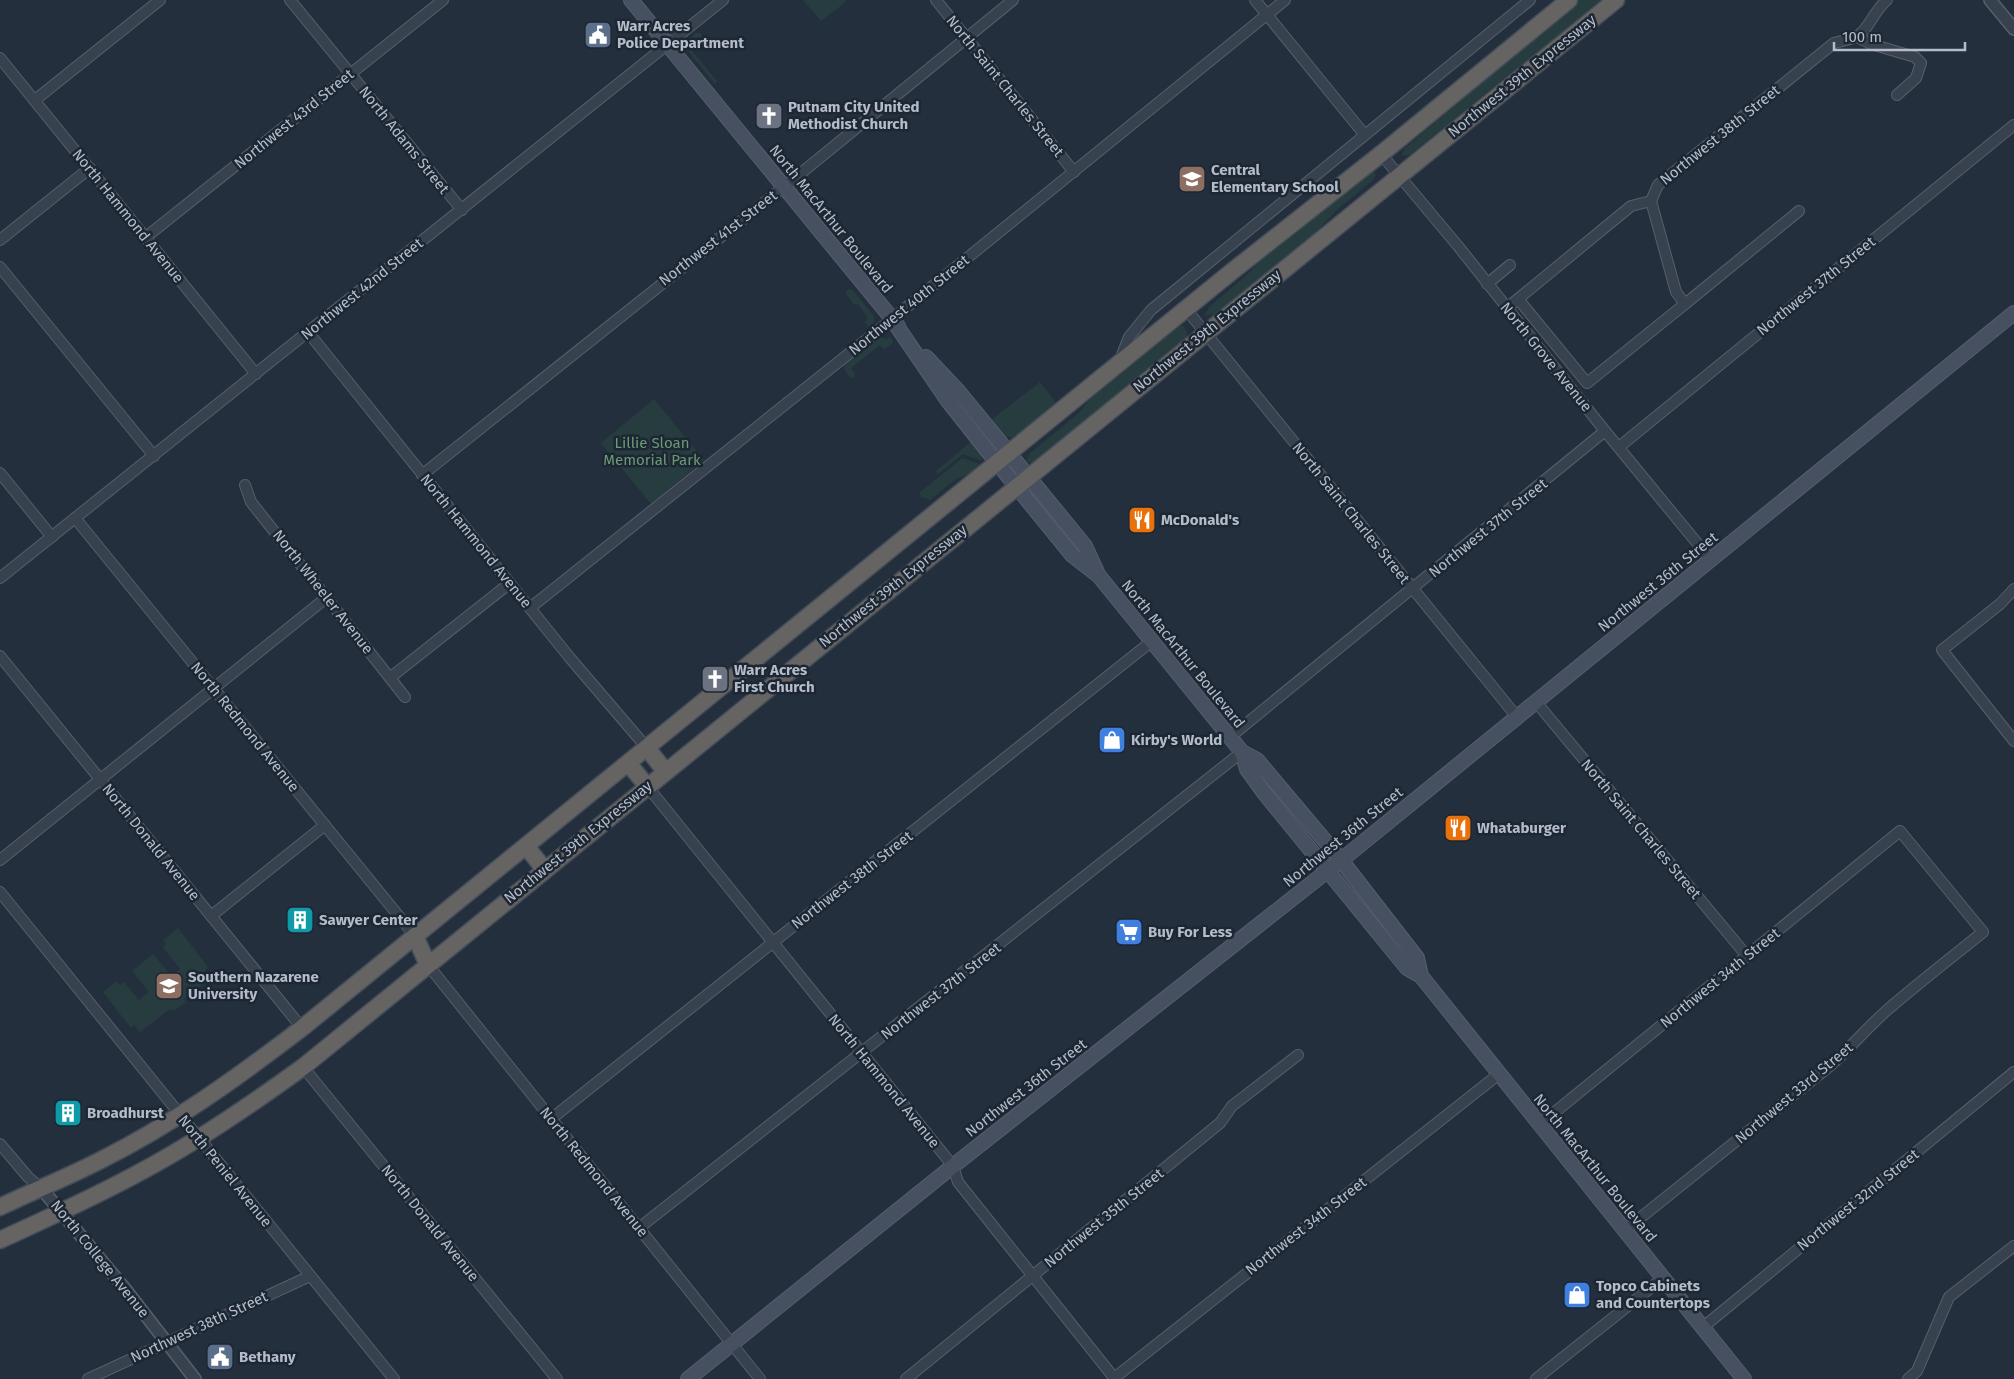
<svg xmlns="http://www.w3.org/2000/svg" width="2014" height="1379" font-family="'Fira Sans',sans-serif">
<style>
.green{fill:#263c3f}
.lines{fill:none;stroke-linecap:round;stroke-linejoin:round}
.minor-casing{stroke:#565f6c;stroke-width:12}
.tertiary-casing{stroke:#565f6c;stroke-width:14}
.secondary-casing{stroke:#565f6c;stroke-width:16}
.trunk-casing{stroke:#434c59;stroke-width:19}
.minor{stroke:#38414e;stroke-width:10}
.tertiary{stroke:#38414e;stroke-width:11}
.secondary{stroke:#465061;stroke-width:14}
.trunk{stroke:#656462;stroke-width:16}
.labels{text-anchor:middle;stroke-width:5;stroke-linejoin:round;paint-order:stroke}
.poi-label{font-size:15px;font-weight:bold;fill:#b4bcc9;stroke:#1d2633;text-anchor:start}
.street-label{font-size:15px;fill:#b4bcc9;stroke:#1d2633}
.park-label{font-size:15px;fill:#6b9a76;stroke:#1d2633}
</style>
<rect width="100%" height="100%" fill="#242f3e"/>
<g class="green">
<path d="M803 0H845L846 2 821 21Z"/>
<path d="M1579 0H1601L1410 155 1401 156 1405 148 1450 110 1462 95Z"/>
<path d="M695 33H700L703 38 693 46 692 51 717 81 715 84 689 52 690 39Z"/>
<path d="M1373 171 1376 175 1372 181 1338 209 1310 238 1216 314 1204 316 1210 306 1250 272 1264 256Z"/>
<path d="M849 289 853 290 874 316 873 326 869 327 865 322 868 318 858 304 854 305 845 292Z"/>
<path d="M1178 326H1184L1187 332V338L1034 461 1028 463 1027 459 1029 454 1079 413 1094 394Z"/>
<path d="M881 337 886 339 890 337 893 340 892 344 884 349 880 345 851 368 855 374 854 378 850 377 844 369 845 364Z"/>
<path d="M1040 382 1054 400 1055 404 1012 438 1005 436 991 420Z"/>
<path d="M654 399 704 460 651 504 601 443Z"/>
<path d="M973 440 982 451V461L963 454 938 474 936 471Z"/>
<path d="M962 458 980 464 976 471 956 479 930 500 921 497 919 493Z"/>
<path d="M178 928 208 967 205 970 211 978 184 999 186 1002 174 1011 170 1009 140 1032 134 1025 131 1028 103 992 117 981 120 985 124 982 139 1000 149 992 132 971 153 954 171 976 180 969 163 947 166 944 163 940Z"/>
</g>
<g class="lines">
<defs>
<g id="minor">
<path d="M290 0 462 210"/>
<path d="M936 0 1074 172"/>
<path d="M1255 0 1364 134"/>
<path d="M1857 37 1871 44 1915 57 1921 63 1916 78 1897 95"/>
<path d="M0 58 256 374"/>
<path d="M35 100 160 0"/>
<path d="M1381 154 1458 246 1605 431 1711 560"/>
<path d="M1651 201 1676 292 1685 304 1799 211"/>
<path d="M146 237 443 0"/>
<path d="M0 240 90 168"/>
<path d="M0 267 154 456"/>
<path d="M1487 284 1510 265"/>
<path d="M1518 299 1587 383 1685 304"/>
<path d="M1507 308 1631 206 1651 201 1658 185 1834 43C1841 41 1850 40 1857 36 1868 31 1875 9 1887 0"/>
<path d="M1186 309 1517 717"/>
<path d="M308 332 570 658 647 748"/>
<path d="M1120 360 1129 337 1151 310 1530 0"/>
<path d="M1619 447 2014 125"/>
<path d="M0 473 52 537"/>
<path d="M422 475 800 174 1013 0"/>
<path d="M245 485 251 502 405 697"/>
<path d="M75 518 415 936"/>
<path d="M0 578 723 0"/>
<path d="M2014 589 2000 604 1942 650 2014 741"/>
<path d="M530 608 876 332 1285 0"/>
<path d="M0 656 302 1028"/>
<path d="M391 677 510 583"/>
<path d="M1536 702 1747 956"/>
<path d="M1230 737 1605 431"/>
<path d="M647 786 953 1166 958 1182 1115 1379"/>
<path d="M0 860 326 598"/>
<path d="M0 892 394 1379"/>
<path d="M211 916 325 825"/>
<path d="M428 965 760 1379"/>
<path d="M303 1067 557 1379"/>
<path d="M551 1119 1152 641"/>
<path d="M1539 1125 1900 831 1983 932C1951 958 1917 984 1885 1012 1866 1029 1850 1048 1831 1065L1624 1231"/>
<path d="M0 1144 28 1177 41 1188"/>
<path d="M639 1228 1242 752"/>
<path d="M1702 1328 2014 1072"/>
<path d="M88 1379 310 1276"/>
<path d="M906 1379 1220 1123 1232 1106 1298 1055"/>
<path d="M1113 1379 1499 1074"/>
<path d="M1536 1379 1663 1278"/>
<path d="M1908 1379 1917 1371 1949 1297 2014 1246"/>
</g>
<g id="tertiary">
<path d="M1990 0 2014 29"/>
<path d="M41 1188 126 1290 195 1379"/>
</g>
<g id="secondary">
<path d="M631 0 898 326"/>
<path d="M892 319 948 401 990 454 1072 555 1099 576 1242 752 1257 760 1341 860 1417 958 1421 976"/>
<path d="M926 357 959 392 1085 546 1097 572"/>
<path d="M1242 752 1247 769 1265 794 1407 968 1421 976 1744 1379"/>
<path d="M688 1379 953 1166 1350 853 2014 313"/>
</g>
<g id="trunk">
<path d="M647 748 665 771"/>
<path d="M628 763 647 786"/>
<path d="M526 846 544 869"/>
<path d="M415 936 428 965"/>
<path d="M0 1207C33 1191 68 1177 101 1160 173 1124 238 1077 302 1028L1230 273 1381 154 1569 0"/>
<path d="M0 1240C48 1218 97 1196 144 1170 200 1140 252 1104 303 1067L1616 0"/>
</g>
</defs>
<use href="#minor" class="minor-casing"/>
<use href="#tertiary" class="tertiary-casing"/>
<use href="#secondary" class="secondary-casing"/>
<use href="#trunk" class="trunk-casing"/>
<use href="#minor" class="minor"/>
<use href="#tertiary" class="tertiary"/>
<use href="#secondary" class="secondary"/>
<use href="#trunk" class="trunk"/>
</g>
<defs>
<symbol id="civic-square" viewBox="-11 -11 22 22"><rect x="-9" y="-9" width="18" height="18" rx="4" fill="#5c6f8a" stroke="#1d2633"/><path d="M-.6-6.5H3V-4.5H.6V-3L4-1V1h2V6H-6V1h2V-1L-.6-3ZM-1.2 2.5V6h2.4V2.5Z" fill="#fff"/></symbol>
<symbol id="church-square" viewBox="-11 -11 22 22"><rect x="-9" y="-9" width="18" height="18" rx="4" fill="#6b7280" stroke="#1d2633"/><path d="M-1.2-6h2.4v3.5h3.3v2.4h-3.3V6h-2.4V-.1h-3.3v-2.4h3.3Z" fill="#fff"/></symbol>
<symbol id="school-square" viewBox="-11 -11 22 22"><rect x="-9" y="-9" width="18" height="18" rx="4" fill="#8d6e63" stroke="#1d2633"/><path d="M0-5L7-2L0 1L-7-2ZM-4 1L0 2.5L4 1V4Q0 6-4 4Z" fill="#fff"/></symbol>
<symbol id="restaurant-square" viewBox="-11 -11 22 22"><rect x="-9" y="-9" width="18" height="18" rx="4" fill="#e8710a" stroke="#1d2633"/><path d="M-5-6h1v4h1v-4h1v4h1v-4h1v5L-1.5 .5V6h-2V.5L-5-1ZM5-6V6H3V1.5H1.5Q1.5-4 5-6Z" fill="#fff"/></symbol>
<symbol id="shop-square" viewBox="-11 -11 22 22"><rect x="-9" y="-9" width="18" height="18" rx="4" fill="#3f7fe0" stroke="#1d2633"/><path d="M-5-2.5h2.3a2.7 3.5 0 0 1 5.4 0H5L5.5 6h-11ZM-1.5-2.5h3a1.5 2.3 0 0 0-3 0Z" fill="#fff"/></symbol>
<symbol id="building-square" viewBox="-11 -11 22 22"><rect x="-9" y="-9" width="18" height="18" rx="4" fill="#0f9aa8" stroke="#1d2633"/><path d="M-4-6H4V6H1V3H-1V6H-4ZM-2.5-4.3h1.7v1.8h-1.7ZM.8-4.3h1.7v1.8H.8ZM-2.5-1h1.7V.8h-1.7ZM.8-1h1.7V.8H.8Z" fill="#fff"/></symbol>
<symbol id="supermarket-square" viewBox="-11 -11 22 22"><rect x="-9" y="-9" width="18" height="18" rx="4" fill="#3f7fe0" stroke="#1d2633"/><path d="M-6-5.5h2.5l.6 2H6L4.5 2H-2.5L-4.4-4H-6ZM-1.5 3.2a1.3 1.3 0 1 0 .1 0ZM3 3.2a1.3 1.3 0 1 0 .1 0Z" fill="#fff"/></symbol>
<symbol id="university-square" viewBox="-11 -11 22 22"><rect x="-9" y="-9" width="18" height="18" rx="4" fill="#8d6e63" stroke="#1d2633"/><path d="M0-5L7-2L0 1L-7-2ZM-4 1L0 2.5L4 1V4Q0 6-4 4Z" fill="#fff"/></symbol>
</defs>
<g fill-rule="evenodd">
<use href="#civic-square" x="582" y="19" width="32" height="32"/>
<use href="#church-square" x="753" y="100" width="32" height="32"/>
<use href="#school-square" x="1176" y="163" width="32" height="32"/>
<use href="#restaurant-square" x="1126" y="504" width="32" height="32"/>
<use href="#church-square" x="699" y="663" width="32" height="32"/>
<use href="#shop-square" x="1096" y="724" width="32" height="32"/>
<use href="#restaurant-square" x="1442" y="812" width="32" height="32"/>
<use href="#building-square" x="284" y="904" width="32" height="32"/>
<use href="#supermarket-square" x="1113" y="916" width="32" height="32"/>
<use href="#university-square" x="153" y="970" width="32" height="32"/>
<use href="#building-square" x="52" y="1097" width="32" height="32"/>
<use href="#shop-square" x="1561" y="1279" width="32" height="32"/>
<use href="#civic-square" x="204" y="1341" width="32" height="32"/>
</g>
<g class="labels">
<g class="poi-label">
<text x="617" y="31">Warr Acres<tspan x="617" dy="17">Police Department</tspan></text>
<text x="788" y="112">Putnam City United<tspan x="788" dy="17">Methodist Church</tspan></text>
<text x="1211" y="175">Central<tspan x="1211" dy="17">Elementary School</tspan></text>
<text x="1161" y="525">McDonald's</text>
<text x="734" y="675">Warr Acres<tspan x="734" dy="17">First Church</tspan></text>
<text x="1131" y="745">Kirby's World</text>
<text x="1477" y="833">Whataburger</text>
<text x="319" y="925">Sawyer Center</text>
<text x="1148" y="937">Buy For Less</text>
<text x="188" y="982">Southern Nazarene<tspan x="188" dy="17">University</tspan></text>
<text x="87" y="1118">Broadhurst</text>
<text x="1596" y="1291">Topco Cabinets<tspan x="1596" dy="17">and Countertops</tspan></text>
<text x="239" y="1362">Bethany</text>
</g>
<g class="street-label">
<text transform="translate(1522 76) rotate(-39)" y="5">Northwest 39th Expressway</text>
<text transform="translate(1005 86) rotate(51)" y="5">North Saint Charles Street</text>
<text transform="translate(294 119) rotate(-39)" y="5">Northwest 43rd Street</text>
<text transform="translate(1720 135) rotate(-39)" y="5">Northwest 38th Street</text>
<text transform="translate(404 140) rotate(51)" y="5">North Adams Street</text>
<text transform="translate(128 216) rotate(51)" y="5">North Hammond Avenue</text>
<text transform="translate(831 219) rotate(51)" y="5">North MacArthur Boulevard</text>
<text transform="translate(718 238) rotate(-38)" y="5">Northwest 41st Street</text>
<text transform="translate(1816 286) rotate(-39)" y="5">Northwest 37th Street</text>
<text transform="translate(362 289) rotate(-39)" y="5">Northwest 42nd Street</text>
<text transform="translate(909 305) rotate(-39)" y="5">Northwest 40th Street</text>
<text transform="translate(1207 331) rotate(-39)" y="5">Northwest 39th Expressway</text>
<text transform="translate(1546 357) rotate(51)" y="5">North Grove Avenue</text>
<text transform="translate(1351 513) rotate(51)" y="5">North Saint Charles Street</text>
<text transform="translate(1488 528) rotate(-39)" y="5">Northwest 37th Street</text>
<text transform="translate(476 541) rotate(51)" y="5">North Hammond Avenue</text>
<text transform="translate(1658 582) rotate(-39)" y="5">Northwest 36th Street</text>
<text transform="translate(893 586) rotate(-39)" y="5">Northwest 39th Expressway</text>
<text transform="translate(323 592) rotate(52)" y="5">North Wheeler Avenue</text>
<text transform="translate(1183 654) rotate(51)" y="5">North MacArthur Boulevard</text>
<text transform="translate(245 727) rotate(51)" y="5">North Redmond Avenue</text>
<text transform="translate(1641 829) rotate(50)" y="5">North Saint Charles Street</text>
<text transform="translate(1343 837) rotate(-39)" y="5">Northwest 36th Street</text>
<text transform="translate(151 842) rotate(51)" y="5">North Donald Avenue</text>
<text transform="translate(578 842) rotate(-39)" y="5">Northwest 39th Expressway</text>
<text transform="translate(852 880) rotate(-38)" y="5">Northwest 38th Street</text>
<text transform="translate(1720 978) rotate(-39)" y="5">Northwest 34th Street</text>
<text transform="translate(941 991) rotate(-38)" y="5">Northwest 37th Street</text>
<text transform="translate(884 1081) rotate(51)" y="5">North Hammond Avenue</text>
<text transform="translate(1026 1088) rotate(-38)" y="5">Northwest 36th Street</text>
<text transform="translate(1794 1093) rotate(-40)" y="5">Northwest 33rd Street</text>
<text transform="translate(1595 1168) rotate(51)" y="5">North MacArthur Boulevard</text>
<text transform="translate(225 1171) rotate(51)" y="5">North Peniel Avenue</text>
<text transform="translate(594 1172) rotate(51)" y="5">North Redmond Avenue</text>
<text transform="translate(1858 1200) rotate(-39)" y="5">Northwest 32nd Street</text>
<text transform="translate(1104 1218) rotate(-39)" y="5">Northwest 35th Street</text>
<text transform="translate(430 1223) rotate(51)" y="5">North Donald Avenue</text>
<text transform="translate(1306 1226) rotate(-38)" y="5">Northwest 34th Street</text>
<text transform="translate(100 1259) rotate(51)" y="5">North College Avenue</text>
<text transform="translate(199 1327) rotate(-25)" y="5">Northwest 38th Street</text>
</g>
<g class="park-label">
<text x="652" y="448">Lillie Sloan<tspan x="652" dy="17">Memorial Park</tspan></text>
</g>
</g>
<path d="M1834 42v8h131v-8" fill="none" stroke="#b4bcc9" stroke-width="2.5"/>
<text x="1842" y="42" font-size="15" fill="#b4bcc9" stroke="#1d2633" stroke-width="4" paint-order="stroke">100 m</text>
</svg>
